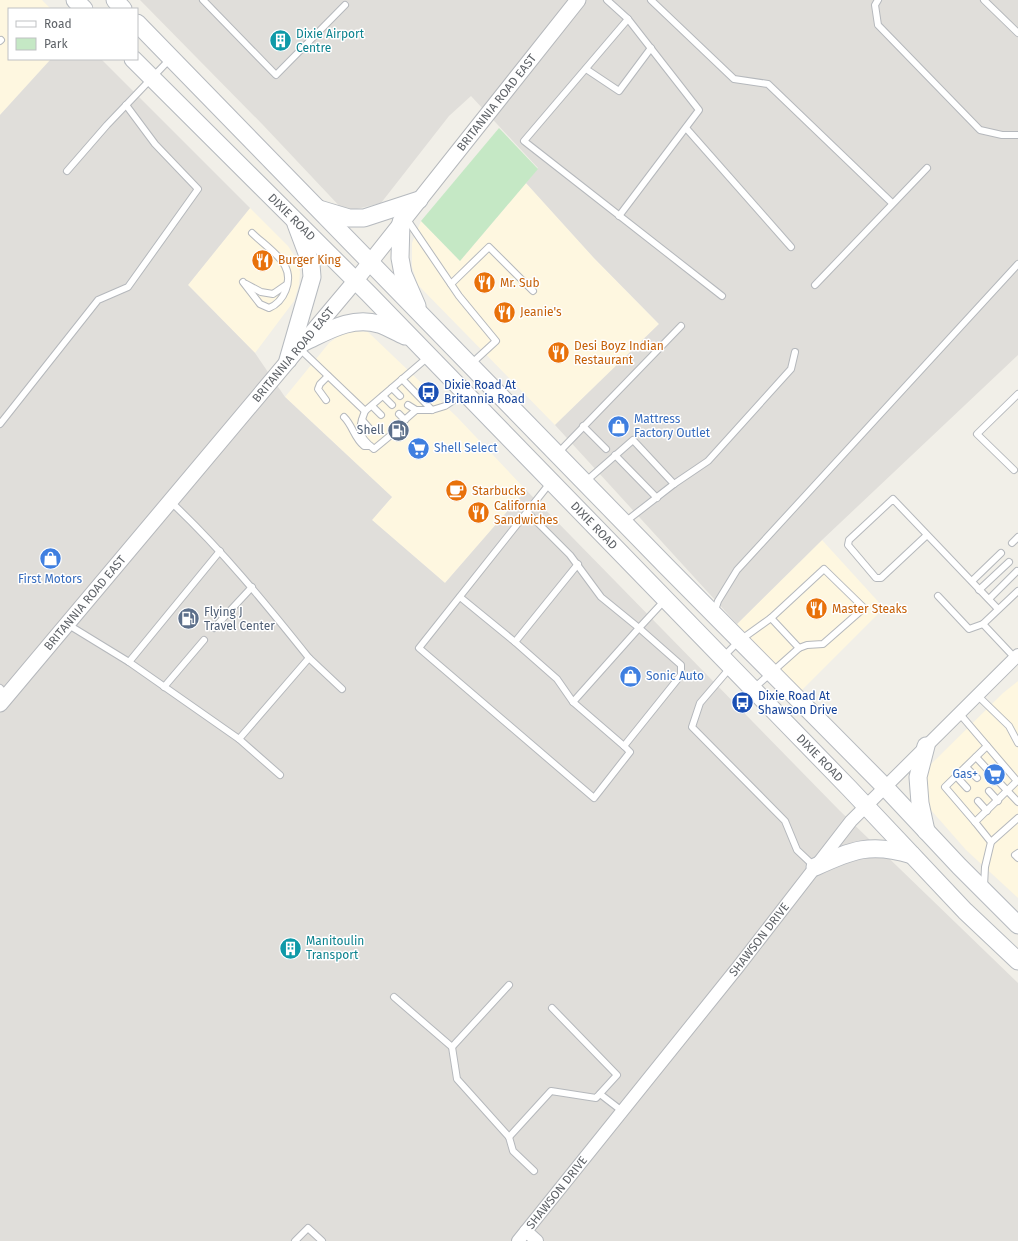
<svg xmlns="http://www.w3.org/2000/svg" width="1018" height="1241" font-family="'Fira Sans',sans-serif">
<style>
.commercial{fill:#fef7e0}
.industrial{fill:#e0deda}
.green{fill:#c5e8c5}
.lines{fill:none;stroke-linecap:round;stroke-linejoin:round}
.service-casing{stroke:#b5b8bc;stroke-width:8}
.minor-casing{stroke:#b5b8bc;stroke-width:14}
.tertiary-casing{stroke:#b5b8bc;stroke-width:17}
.secondary-casing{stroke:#b6babf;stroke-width:19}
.service{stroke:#fff;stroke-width:6}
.minor{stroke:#fff;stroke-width:12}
.tertiary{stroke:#fff;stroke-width:15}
.secondary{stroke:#fff;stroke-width:17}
.labels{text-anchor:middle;stroke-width:3;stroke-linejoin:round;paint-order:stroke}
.culture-label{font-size:12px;fill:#0d838f;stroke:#fff;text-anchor:start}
.street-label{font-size:12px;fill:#5f6368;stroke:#fff}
.food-label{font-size:12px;fill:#c56008;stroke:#fff;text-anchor:start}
.transit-label{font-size:12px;fill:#164399;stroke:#fff;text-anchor:start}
.shop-label{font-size:12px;fill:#366cbe;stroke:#fff;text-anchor:start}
.service-label{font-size:12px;fill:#4e5e75;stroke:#fff;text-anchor:end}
</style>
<rect width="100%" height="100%" fill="#f1efe8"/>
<g class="commercial">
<path d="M0 0H42L51 9H9V59H51L0 115Z"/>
<path d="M526 183 594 258 659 324 555 425 418 285 412 267V243L421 221 460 261Z"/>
<path d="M250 208 288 246 297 260 300 272 299 285 294 301 255 353 188 285Z"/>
<path d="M353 331 368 332 457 417 526 490 445 583 372 520 392 497 285 397 329 343 341 334Z"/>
<path d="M822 540 884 608 801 691 737 624Z"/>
<path d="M1018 681V898L966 850 930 809 923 784 928 767 1003 693Z"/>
</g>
<g class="industrial">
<path d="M140 0H1018V355L822 540 737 624 555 425 659 324 594 258 526 183 538 168 471 96 449 116 381 203 345 212 263 125Z"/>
<path d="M51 59H101L250 208 188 285 255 353 285 397 392 497 372 520 445 583 526 490 840 811 1018 983V1241H0V115Z"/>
</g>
<path class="green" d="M499 128 538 169 460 261 421 221Z"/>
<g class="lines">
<defs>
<g id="service">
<path d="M203 0 276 75 345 5"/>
<path d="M607 0 628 19 524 141 722 296"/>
<path d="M651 0 734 79 768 84 892 203"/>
<path d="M878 0 875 5 878 25 980 130 1002 135H1018"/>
<path d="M984 0 1018 33"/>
<path d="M0 41 1 40"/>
<path d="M586 69 619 91 651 48"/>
<path d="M686 128 791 247"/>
<path d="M67 171 107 125 170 59"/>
<path d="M619 216 699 110 628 19"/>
<path d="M406 218 459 296 496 341 471 364"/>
<path d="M243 282 260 304 269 308C284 302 293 281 285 266 280 255 261 242 252 233"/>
<path d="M246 284 261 292 273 294 286 285"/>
<path d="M451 284 489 247 533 291"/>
<path d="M815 285 927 168"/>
<path d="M299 348 365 411 428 357"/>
<path d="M402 379 432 410"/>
<path d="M392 388 400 396"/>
<path d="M383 396 392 405"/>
<path d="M326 400 318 389 320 384 328 376"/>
<path d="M408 405 416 410"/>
<path d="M372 406 381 415"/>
<path d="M365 411C358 429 357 436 374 449L391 435"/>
<path d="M399 414 405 420"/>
<path d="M344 417C353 426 354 438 364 446H370"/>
<path d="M362 420 369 428"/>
<path d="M0 424 98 300 128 287 198 189 155 144 126 105"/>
<path d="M400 424 416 410H432L445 406 463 394"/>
<path d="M583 426 606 449"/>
<path d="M558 453 681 326"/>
<path d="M615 455 657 498"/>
<path d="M1014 470 977 434 1018 394"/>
<path d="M585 482 633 440 674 484"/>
<path d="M550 483 419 648 594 798 630 752 624 746 681 675V665L639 628 664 601"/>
<path d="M171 502C222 550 265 603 309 658"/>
<path d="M527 512 570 555 601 597 639 628 573 702"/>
<path d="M625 522 674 484 708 461 791 369 795 352"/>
<path d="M927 535 881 578H876L848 545 849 540 893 499 998 609"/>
<path d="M1012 543 1018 537"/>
<path d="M972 581 1001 553"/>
<path d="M979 590 1009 562"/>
<path d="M938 596 969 629 983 624"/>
<path d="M460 597 515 642 557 679 573 702 624 746"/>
<path d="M989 599 1017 571"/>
<path d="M714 613 718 601 737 570 1018 264"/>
<path d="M771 618 824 569 864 608 823 644 807 645 799 648"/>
<path d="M67 624 129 662 220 551"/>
<path d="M214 628 252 587"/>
<path d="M515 642 578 564"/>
<path d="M723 657 739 641 771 618 799 648 754 688"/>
<path d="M1015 658 983 624 1018 591"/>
<path d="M129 662 239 739 280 775"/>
<path d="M730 668 700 703 692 727 785 821 797 850 814 866"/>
<path d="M164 687 204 640"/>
<path d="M0 688 7 696"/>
<path d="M977 695 1009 726 1018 743"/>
<path d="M959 713 1017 781 975 822 991 842"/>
<path d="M239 739 309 658 342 689"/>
<path d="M976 757 987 769"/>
<path d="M966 767 977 778"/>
<path d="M956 776 967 788"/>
<path d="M999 782 1018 802"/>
<path d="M989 791 998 801"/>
<path d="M978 801 987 811"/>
<path d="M975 822 945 787 987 746"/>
<path d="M1018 853 1015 855 1018 858"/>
<path d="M984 886 985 867 991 842 1018 818"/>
<path d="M394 997 452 1047 509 985"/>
<path d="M452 1047 457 1079 509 1137 551 1091 596 1098 617 1075 552 1008"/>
<path d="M600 1094 622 1111"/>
<path d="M509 1137 513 1151 534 1171"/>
<path d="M295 1241 308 1228 322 1241"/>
</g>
<g id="minor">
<path d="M526 1231 537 1241"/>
<path id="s1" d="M518 1241 738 967 851 821 1018 655"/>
</g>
<g id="tertiary">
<path id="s2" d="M0 704 356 280 578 0"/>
</g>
<g id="secondary">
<path d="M75 0 84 9"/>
<path d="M115 0 123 9"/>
<path d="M137 23 666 566 884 786 959 866 1018 925"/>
<path id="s3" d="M133 59 368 293 849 788 965 911 1018 961"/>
<path d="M319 209 349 218H364L419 200"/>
<path d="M401 222 400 258 403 274 417 306"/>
<path d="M304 342C328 331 351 316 379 324 388 327 396 332 405 336"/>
<path d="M288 360 312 277 311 264 296 224"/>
<path d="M926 746 918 777 920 803 926 831"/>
<path d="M815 867C852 850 871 842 912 855"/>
</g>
</defs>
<use href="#service" class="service-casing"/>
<use href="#minor" class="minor-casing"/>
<use href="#tertiary" class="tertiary-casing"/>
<use href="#secondary" class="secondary-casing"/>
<use href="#service" class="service"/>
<use href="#minor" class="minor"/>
<use href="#tertiary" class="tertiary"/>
<use href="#secondary" class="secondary"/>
</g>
<defs>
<symbol id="building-disc" viewBox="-11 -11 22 22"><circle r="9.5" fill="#0f9aa8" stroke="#fff"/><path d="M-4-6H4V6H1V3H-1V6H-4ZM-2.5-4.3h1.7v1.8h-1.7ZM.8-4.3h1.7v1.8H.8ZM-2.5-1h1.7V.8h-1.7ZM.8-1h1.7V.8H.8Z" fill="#fff"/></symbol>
<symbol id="restaurant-disc" viewBox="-11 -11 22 22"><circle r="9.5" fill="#e8710a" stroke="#fff"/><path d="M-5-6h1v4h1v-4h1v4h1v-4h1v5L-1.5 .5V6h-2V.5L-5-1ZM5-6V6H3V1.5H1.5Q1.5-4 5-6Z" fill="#fff"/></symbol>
<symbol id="bus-disc" viewBox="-11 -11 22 22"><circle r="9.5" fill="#1a4fb4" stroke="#fff"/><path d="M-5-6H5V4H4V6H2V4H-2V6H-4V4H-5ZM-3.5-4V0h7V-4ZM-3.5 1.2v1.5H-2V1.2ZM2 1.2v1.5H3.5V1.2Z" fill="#fff"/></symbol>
<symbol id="shop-disc" viewBox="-11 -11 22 22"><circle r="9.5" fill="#3f7fe0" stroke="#fff"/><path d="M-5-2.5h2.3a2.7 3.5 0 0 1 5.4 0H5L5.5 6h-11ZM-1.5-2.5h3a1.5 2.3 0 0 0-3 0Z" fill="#fff"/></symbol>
<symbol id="fuel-disc" viewBox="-11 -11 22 22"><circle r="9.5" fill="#5c6f8a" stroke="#fff"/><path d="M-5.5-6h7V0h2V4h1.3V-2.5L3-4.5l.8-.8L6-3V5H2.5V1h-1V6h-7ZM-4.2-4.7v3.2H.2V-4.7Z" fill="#fff"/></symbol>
<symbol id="supermarket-disc" viewBox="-11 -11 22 22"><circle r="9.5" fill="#3f7fe0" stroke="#fff"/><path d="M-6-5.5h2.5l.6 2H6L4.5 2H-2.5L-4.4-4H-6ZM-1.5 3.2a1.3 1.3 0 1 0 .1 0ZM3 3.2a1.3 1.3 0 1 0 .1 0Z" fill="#fff"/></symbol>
<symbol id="cafe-disc" viewBox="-11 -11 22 22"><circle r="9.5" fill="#e8710a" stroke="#fff"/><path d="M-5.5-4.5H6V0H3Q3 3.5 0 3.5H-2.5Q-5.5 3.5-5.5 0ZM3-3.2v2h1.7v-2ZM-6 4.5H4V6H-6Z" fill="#fff"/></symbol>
</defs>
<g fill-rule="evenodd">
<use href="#building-disc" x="268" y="28" width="25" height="25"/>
<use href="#restaurant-disc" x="250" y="248" width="25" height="25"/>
<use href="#restaurant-disc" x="472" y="270" width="25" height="25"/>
<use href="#restaurant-disc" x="492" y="300" width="25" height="25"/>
<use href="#restaurant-disc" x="546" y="340" width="25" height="25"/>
<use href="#bus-disc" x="416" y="380" width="25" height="25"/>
<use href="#shop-disc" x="606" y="414" width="25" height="25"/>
<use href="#fuel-disc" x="386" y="418" width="25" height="25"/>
<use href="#supermarket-disc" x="406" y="436" width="25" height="25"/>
<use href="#cafe-disc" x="444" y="478" width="25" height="25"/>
<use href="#restaurant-disc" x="466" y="500" width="25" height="25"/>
<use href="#shop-disc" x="38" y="546" width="25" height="25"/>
<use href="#restaurant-disc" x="804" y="596" width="25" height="25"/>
<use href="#fuel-disc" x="176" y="606" width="25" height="25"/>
<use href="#shop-disc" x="618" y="664" width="25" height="25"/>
<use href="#bus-disc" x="730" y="690" width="25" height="25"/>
<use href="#supermarket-disc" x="982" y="762" width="25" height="25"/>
<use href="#building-disc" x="278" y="936" width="25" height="25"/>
</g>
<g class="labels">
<g class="culture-label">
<text x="296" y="38">Dixie Airport<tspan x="296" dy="14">Centre</tspan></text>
<text x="306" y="945">Manitoulin<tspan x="306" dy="14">Transport</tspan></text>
</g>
<g class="street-label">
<text dy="4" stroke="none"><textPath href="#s2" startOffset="780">BRITANNIA ROAD EAST</textPath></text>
<text dy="4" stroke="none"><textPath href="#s3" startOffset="224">DIXIE ROAD</textPath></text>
<text dy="4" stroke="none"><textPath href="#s2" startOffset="456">BRITANNIA ROAD EAST</textPath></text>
<text dy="4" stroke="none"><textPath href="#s3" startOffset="656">DIXIE ROAD</textPath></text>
<text dy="4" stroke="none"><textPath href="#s2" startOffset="132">BRITANNIA ROAD EAST</textPath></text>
<text dy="4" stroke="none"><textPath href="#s3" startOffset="980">DIXIE ROAD</textPath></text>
<text dy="4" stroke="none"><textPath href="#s1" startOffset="386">SHAWSON DRIVE</textPath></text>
<text dy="4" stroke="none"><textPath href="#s1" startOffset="62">SHAWSON DRIVE</textPath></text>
</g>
<g class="food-label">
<text x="278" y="264">Burger King</text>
<text x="500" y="287">Mr. Sub</text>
<text x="520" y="316">Jeanie's</text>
<text x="574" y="350">Desi Boyz Indian<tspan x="574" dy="14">Restaurant</tspan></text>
<text x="472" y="495">Starbucks</text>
<text x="494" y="510">California<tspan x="494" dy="14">Sandwiches</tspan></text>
<text x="832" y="613">Master Steaks</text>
</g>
<g class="transit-label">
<text x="444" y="389">Dixie Road At<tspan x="444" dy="14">Britannia Road</tspan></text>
<text x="758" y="700">Dixie Road At<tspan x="758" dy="14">Shawson Drive</tspan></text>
</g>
<g class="shop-label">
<text x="634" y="423">Mattress<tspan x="634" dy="14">Factory Outlet</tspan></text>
<text x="434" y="452">Shell Select</text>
<text x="50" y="583" text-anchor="middle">First Motors</text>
<text x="646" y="680">Sonic Auto</text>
<text x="978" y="778" text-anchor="end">Gas+</text>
</g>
<g class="service-label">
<text x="384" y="434">Shell</text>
<text x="204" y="616" text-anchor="start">Flying J<tspan x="204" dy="14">Travel Center</tspan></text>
</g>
</g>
<rect x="8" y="8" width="130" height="52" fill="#ffffff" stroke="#bfc1c3"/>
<rect x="16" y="21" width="20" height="6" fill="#ffffff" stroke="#bfc1c3"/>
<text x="44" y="28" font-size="12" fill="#5f6368">Road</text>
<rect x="16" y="38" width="20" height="12" fill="#c5e8c5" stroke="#bfc1c3"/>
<text x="44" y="48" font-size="12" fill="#5f6368">Park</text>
</svg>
